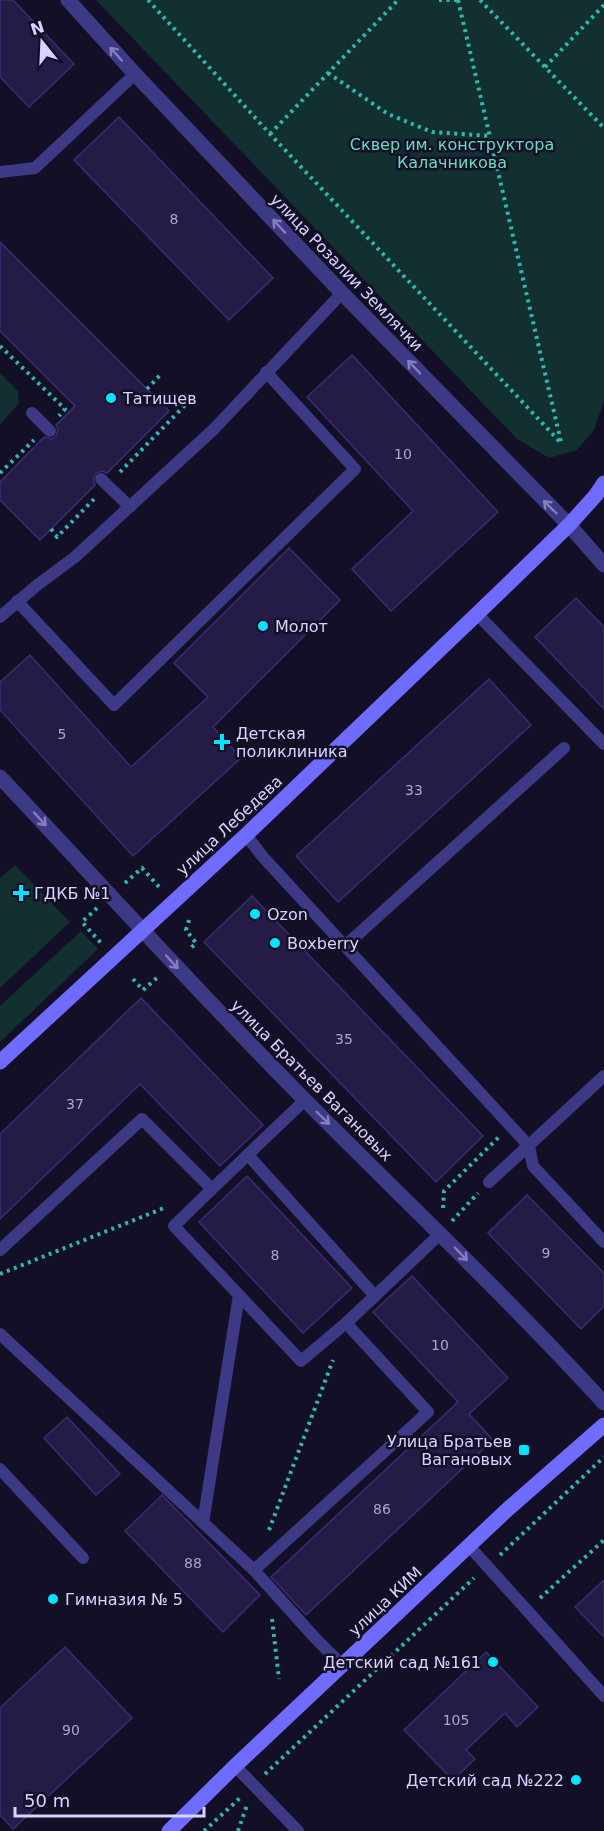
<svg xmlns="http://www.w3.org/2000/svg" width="604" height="1831" font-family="'DejaVu Sans',sans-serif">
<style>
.green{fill:#12302f}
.building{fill:#241b47;stroke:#3b2d73;stroke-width:1.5}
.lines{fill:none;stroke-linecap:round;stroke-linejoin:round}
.path{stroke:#2fb8b0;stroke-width:4;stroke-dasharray:3 4.5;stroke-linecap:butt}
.lane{stroke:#3d3a85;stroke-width:12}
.street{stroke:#3d3a85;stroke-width:15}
.secondary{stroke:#6f6bff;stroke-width:15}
.oneway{stroke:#837fbc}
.poi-dot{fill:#00e5ff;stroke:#130f26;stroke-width:2}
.labels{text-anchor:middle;stroke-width:5;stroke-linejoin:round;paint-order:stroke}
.number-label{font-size:14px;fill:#aca6d1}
.park-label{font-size:16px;fill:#5fe0c0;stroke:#130f26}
.street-label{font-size:16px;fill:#d9d4ff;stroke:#130f26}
.poi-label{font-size:16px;fill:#d9d4ff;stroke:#130f26;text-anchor:start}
</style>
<rect width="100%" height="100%" fill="#130f26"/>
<g class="green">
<path d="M96 0H604V401L594 430 577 450 549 458 517 439Z"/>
<path d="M0 373 18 391 19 403 0 425Z"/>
<path d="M15 865 70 922 0 988V878Z"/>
<path d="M81 931 98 949 0 1042V1006Z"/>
</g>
<g class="building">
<path d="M0 0H13L74 64 29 107 0 77Z"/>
<path d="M119 117 273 278 229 320 74 160Z"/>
<path d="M0 242 169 411 107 473 102 471 96 473 93 478 95 485 40 540 0 500V482L44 437 52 439 56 436 58 429 56 425 75 406 0 331Z"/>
<path d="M352 355 498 512 391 611 352 569 413 511 307 397Z"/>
<path d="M289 548 340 600 213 727 241 758 133 856 0 710V682L30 655 131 767 208 697 174 663Z"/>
<path d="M576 598 604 627V709L535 637Z"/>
<path d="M489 679 531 725 338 902 296 856Z"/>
<path d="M252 896 483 1136 436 1182 204 942Z"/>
<path d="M141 998 263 1125 220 1166 140 1084 0 1219V1134Z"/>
<path d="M247 1176 352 1288 303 1333 199 1222Z"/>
<path d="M527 1195 604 1273V1306L581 1329 488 1233Z"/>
<path d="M412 1276 508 1378 469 1414 493 1440 306 1615 271 1577 458 1402 373 1312Z"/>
<path d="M67 1417 120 1474 96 1495 44 1438Z"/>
<path d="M162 1495 260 1595 223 1632 125 1531Z"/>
<path d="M604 1580V1637L575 1607Z"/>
<path d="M65 1647 132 1718 13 1829 0 1815V1708Z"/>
<path d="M486 1652 538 1707 517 1727 505 1713 466 1750 475 1759 453 1780 404 1730Z"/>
</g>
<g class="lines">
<g class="path">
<path d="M148 0 270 134 561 443"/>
<path d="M439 0H459"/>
<path d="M458 0 561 442"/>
<path d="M480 0 604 128"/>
<path d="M545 67 604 5"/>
<path d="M328 73 388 114 432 132 490 136"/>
<path d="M270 134 398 0"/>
<path d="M0 346 65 409 59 416"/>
<path d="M147 389 161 374"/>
<path d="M120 472 188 402"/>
<path d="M0 473 34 440"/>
<path d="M51 529 57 537 96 497"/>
<path d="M125 883 142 868 160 888"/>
<path d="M97 908 82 922 101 943"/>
<path d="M189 920 186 930 196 943 190 949"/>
<path d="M133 979 143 990 158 977"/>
<path d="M443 1208 444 1191 499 1137"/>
<path d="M452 1221 478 1193"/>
<path d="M0 1274 164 1208"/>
<path d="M269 1530 333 1360"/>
<path d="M500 1555 604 1457"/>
<path d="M540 1598 604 1540"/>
<path d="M272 1619 279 1679"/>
<path d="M265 1774 474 1578"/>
<path d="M204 1831 240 1798"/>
<path d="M238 1831 247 1805"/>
</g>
<g class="lane">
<path d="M0 172 35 168 135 74"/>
<path d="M32 413 50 431"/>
<path d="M101 479 130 507"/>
<path d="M17 601 114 705 355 469 266 372"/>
<path d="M477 614 604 744"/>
<path d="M0 617 36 586 75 557 214 429 342 293"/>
<path d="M246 835 263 857 529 1146 533 1166 604 1242"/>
<path d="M345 946 564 748"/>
<path d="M248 1155 375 1296 441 1233"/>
<path d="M489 1182 604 1076"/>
<path d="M212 1189 174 1226 301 1361 346 1323"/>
<path d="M0 1250 142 1119 212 1189 305 1100"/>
<path d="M0 1334 254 1570 316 1639 343 1666"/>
<path d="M0 1469 83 1558"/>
<path d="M203 1523 239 1295"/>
<path d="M469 1546 604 1696"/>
<path d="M254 1570 428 1412 346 1323 375 1296"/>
<path d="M235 1766 298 1831"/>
</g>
<g class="street">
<path d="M68 0 135 74 342 293 569 525 604 565"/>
<path d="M0 777C101 884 200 995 305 1100 405 1201 508 1298 604 1403"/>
</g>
<g class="secondary">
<path d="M0 1062 246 835 477 614 569 525 596 495 604 483"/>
<path d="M169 1831 235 1766 508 1509 604 1425"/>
</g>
</g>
<defs><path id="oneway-shaft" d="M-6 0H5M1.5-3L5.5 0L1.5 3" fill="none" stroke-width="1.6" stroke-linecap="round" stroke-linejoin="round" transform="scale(1.5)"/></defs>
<g class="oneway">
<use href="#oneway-shaft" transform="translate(116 54) rotate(-132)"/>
<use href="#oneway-shaft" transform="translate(279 226) rotate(-133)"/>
<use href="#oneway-shaft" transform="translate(414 367) rotate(-134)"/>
<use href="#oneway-shaft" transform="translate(550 507) rotate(-136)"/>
<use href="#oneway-shaft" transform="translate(40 819) rotate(47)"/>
<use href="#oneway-shaft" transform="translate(172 962) rotate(48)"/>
<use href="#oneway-shaft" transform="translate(323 1118) rotate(44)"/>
<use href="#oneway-shaft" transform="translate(461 1254) rotate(46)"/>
</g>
<g class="poi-dot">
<circle cx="111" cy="398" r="6"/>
<circle cx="263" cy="626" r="6"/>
<path d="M219 733h6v6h6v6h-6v6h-6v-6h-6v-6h6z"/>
<path d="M18 884h6v6h6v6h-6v6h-6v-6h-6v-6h6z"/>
<circle cx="255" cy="914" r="6"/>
<circle cx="275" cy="943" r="6"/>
<rect x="518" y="1444" width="12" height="12" rx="3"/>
<circle cx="53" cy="1599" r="6"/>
<circle cx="493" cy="1662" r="6"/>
<circle cx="576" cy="1780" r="6"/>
</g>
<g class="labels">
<g class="number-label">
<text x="174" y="224">8</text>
<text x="403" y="459">10</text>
<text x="62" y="739">5</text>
<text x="414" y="795">33</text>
<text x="344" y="1044">35</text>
<text x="75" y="1109">37</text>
<text x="546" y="1258">9</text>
<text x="275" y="1260">8</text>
<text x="440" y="1350">10</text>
<text x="382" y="1514">86</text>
<text x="193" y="1568">88</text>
<text x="456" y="1725">105</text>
<text x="71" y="1735">90</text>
</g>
<g class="park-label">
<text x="452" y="150">Сквер им. конструктора<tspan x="452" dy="18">Калачникова</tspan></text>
</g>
<g class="street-label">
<text transform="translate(347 272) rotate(46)" y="6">улица Розалии Землячки</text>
<text transform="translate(229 825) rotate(-43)" y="6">улица Лебедева</text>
<text transform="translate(312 1080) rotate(45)" y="6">улица Братьев Вагановых</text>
<text transform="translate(385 1601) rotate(-43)" y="6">улица КИМ</text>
</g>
<g class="poi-label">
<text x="123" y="404">Татищев</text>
<text x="275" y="632">Молот</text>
<text x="236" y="739">Детская<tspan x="236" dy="18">поликлиника</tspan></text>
<text x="34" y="899">ГДКБ №1</text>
<text x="267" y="920">Ozon</text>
<text x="287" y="949">Boxberry</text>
<text x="512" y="1447" text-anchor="end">Улица Братьев<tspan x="512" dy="18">Вагановых</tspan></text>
<text x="65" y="1605">Гимназия № 5</text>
<text x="481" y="1668" text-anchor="end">Детский сад №161</text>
<text x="564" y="1786" text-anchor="end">Детский сад №222</text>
</g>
</g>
<g transform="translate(42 42) rotate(342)" stroke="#130f26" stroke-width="4.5" paint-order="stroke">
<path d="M0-4.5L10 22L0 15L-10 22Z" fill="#d9d4ff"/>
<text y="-9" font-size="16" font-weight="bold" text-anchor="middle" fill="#d9d4ff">N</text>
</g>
<path d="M15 1807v9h189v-9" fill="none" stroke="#d9d4ff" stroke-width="3"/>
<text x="24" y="1807" font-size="18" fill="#d9d4ff" stroke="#130f26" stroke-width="4.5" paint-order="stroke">50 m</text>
</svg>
